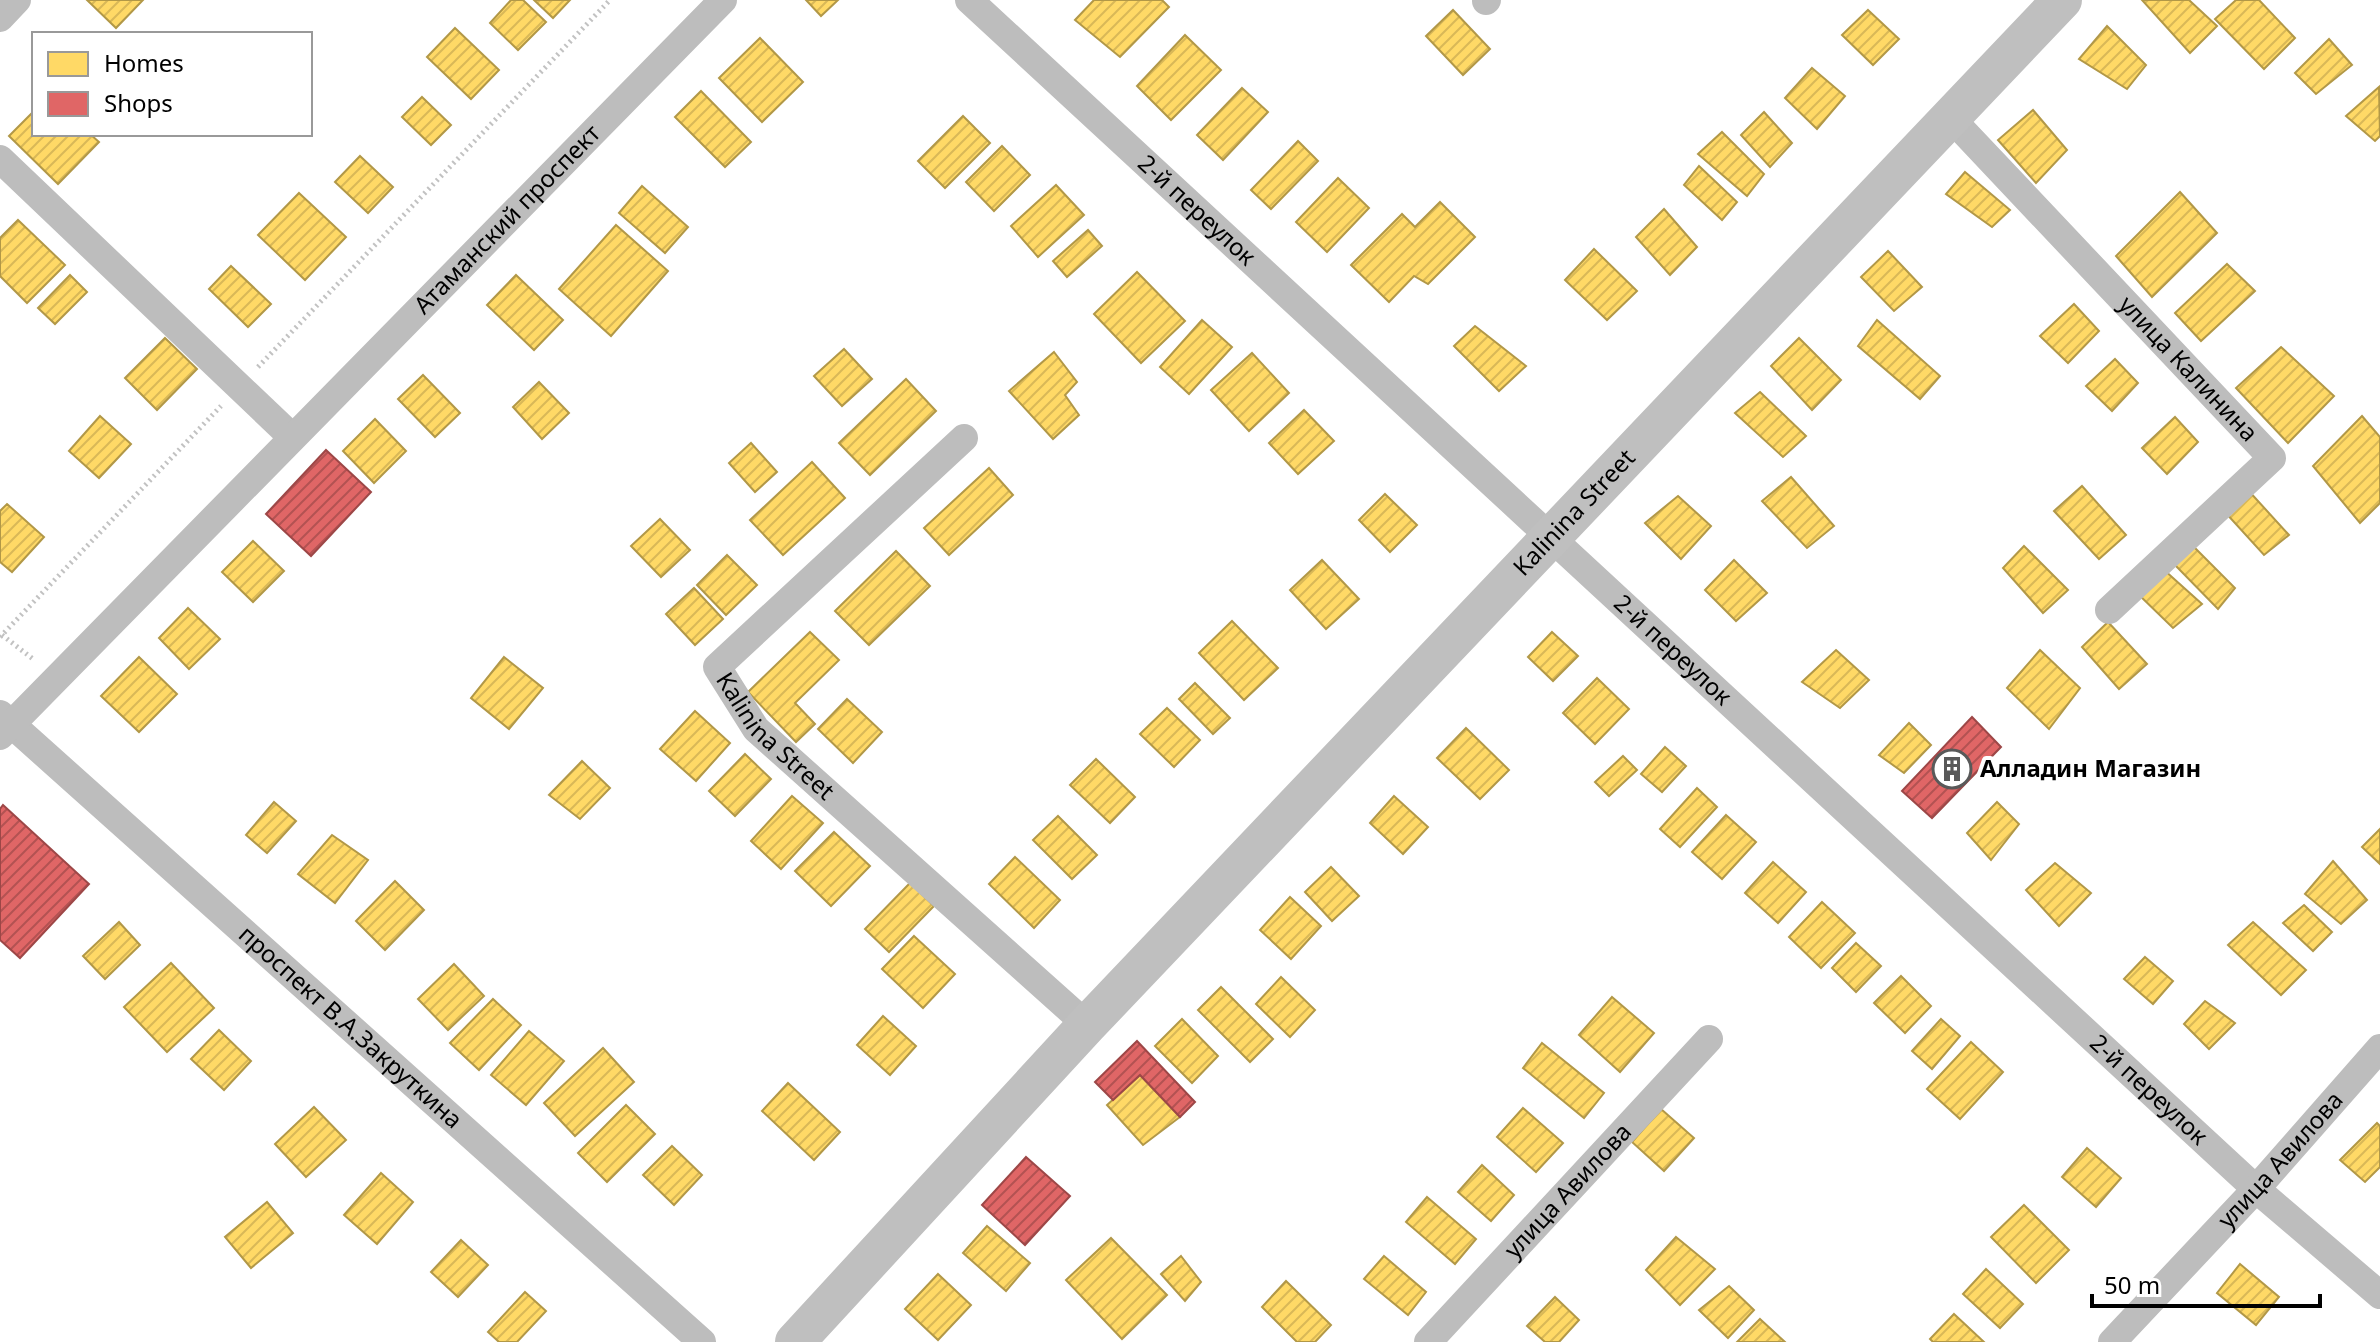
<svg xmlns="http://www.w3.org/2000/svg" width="2380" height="1342" font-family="'Noto Sans',sans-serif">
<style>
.homes{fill:url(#homes-hatch);stroke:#b29847;stroke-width:2}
.shops{fill:url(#shops-hatch);stroke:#9d4747;stroke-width:2}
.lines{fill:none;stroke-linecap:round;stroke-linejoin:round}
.path{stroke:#c2c2c2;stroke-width:5;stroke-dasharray:2 4;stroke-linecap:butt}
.minor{stroke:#bdbdbd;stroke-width:28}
.secondary{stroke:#bfbfbf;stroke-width:40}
.labels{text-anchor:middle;stroke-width:8;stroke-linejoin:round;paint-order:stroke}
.street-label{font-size:24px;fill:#000;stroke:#fff}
.poi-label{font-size:24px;font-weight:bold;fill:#000;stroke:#fff;text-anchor:start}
</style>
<defs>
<pattern id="homes-hatch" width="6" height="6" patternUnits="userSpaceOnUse" patternTransform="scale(2)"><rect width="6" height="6" fill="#ffd966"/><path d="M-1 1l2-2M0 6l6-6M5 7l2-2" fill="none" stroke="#d9b857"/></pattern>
<pattern id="shops-hatch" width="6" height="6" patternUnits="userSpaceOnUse" patternTransform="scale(2)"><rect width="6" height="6" fill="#e06666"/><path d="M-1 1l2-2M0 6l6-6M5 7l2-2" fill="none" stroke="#b35252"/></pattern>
</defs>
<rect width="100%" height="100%" fill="#fff"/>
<g class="homes">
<path d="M87 0H143L116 28Z"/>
<path d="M511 0H523L546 22 518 50 490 23Z"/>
<path d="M534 0H570L553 18Z"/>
<path d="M806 0H838L821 16Z"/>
<path d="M1094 0H1162L1169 7 1120 57 1075 20Z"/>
<path d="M2142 0H2189L2217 26 2190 53Z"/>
<path d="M2236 0H2259L2295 38 2264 69 2215 19Z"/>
<path d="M1453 10 1490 49 1463 75 1426 36Z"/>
<path d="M1868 10 1899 39 1873 65 1842 35Z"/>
<path d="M2107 26 2146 65 2127 89 2079 59Z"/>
<path d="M455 28 499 70 471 99 427 57Z"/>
<path d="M1185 35 1221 70 1171 120 1137 86Z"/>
<path d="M760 38 803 82 762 122 719 78Z"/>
<path d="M2329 39 2352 65 2316 94 2295 73Z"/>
<path d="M1812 68 1845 96 1817 129 1785 98Z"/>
<path d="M2379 87 2380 136 2375 141 2346 116Z"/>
<path d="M1242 88 1268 112 1223 160 1197 135Z"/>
<path d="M701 91 751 142 725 167 675 117Z"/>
<path d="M422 97 451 125 431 145 402 117Z"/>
<path d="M2033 110 2067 150 2036 183 1998 140Z"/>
<path d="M34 111V134H90L99 142 58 184 9 136Z"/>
<path d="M1764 112 1792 143 1770 167 1741 135Z"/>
<path d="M963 116 990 143 945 188 918 161Z"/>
<path d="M1722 132 1764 174 1747 196 1698 154Z"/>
<path d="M1298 141 1318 161 1271 209 1251 190Z"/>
<path d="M1002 146 1030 175 994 211 966 182Z"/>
<path d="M360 156 393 187 368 213 335 182Z"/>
<path d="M1699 166 1737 202 1722 220 1684 185Z"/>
<path d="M1965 172 2010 210 1992 227 1946 194Z"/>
<path d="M1338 178 1369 208 1327 252 1296 222Z"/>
<path d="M1056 185 1084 215 1038 257 1011 226Z"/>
<path d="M642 186 688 227 665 253 619 213Z"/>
<path d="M2180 192 2217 233 2152 297 2116 256Z"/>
<path d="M299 193 346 237 305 280 258 235Z"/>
<path d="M1440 202 1475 237 1428 284 1414 276 1389 302 1351 265 1402 214 1415 227Z"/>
<path d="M1664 209 1697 247 1670 275 1636 237Z"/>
<path d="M18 220 65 265 27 303 0 276V238Z"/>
<path d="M616 225 668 271 611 336 559 289Z"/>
<path d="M1088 230 1102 246 1067 277 1053 261Z"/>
<path d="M1594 249 1637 291 1607 320 1565 280Z"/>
<path d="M1888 251 1922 287 1894 311 1861 277Z"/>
<path d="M2227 264 2255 291 2201 341 2175 313Z"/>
<path d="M231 266 271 304 248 327 209 289Z"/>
<path d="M1137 272 1185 321 1141 363 1094 314Z"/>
<path d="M70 275 87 292 55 324 38 308Z"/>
<path d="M516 275 563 320 534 350 487 305Z"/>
<path d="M2074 304 2099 331 2068 363 2040 336Z"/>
<path d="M1202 320 1232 347 1189 394 1160 367Z"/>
<path d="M1877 320 1940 376 1920 399 1858 346Z"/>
<path d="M1475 326 1526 366 1499 391 1454 346Z"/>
<path d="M165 338 197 369 157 410 125 378Z"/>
<path d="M1799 338 1841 380 1812 410 1771 366Z"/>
<path d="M2281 347 2334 396 2288 443 2236 388Z"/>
<path d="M844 349 872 379 842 406 814 376Z"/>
<path d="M1054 352 1077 382 1065 395 1079 415 1053 439 1009 391Z"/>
<path d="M1252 353 1289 393 1249 431 1211 390Z"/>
<path d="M2115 359 2138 383 2112 411 2086 386Z"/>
<path d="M423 375 460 413 435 437 398 399Z"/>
<path d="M906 379 936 411 870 475 839 443Z"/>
<path d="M539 382 569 413 542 439 513 407Z"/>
<path d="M1760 392 1806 436 1783 457 1735 413Z"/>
<path d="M1304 410 1334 441 1298 474 1269 443Z"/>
<path d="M100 416 131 444 99 478 69 451Z"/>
<path d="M2362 416 2380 437V503L2360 523 2313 466Z"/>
<path d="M2175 417 2198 442 2167 474 2142 448Z"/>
<path d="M375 419 406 451 374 483 343 451Z"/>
<path d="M751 443 777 472 755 492 729 463Z"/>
<path d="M812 462 845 498 783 555 750 520Z"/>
<path d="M989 468 1013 495 949 555 924 528Z"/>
<path d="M1791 477 1834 526 1807 548 1762 501Z"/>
<path d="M2082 486 2126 535 2099 559 2054 511Z"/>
<path d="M2247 489 2289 535 2264 555 2224 511Z"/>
<path d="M1385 494 1417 525 1390 552 1359 520Z"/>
<path d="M1678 496 1711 526 1681 559 1645 523Z"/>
<path d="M7 504 44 537 12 572 0 562V511Z"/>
<path d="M660 519 690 550 661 577 631 546Z"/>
<path d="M253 541 284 571 253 602 222 572Z"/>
<path d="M2191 544 2235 588 2218 609 2173 563Z"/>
<path d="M2024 546 2068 590 2043 613 2003 568Z"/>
<path d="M896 551 930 586 869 645 835 611Z"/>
<path d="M727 555 757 585 726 615 697 585Z"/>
<path d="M1322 560 1359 599 1326 629 1290 590Z"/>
<path d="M1734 560 1767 593 1736 621 1705 590Z"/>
<path d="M2163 569 2202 604 2173 628 2136 592Z"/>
<path d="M694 588 723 619 695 645 666 614Z"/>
<path d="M188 608 220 639 189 669 159 638Z"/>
<path d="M1232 621 1278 668 1244 700 1199 653Z"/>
<path d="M2108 622 2147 664 2119 689 2082 647Z"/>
<path d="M810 632 839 660 795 703 815 724 796 742 748 692Z"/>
<path d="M1552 632 1578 656 1553 681 1528 657Z"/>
<path d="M1836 650 1869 680 1840 708 1802 682Z"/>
<path d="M2040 650 2080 688 2049 729 2007 688Z"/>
<path d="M139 657 177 694 139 732 101 696Z"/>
<path d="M504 657 543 688 509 729 471 698Z"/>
<path d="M1597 678 1629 709 1595 744 1563 713Z"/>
<path d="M1195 683 1230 718 1213 734 1179 699Z"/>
<path d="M847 699 882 732 853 763 818 729Z"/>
<path d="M1167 708 1200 740 1174 767 1140 734Z"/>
<path d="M695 711 730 743 696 781 660 749Z"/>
<path d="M1909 723 1931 745 1904 773 1879 755Z"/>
<path d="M1466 728 1509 770 1480 799 1437 758Z"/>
<path d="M1665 747 1686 766 1662 792 1641 774Z"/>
<path d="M745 754 771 779 735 816 709 791Z"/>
<path d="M1623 756 1637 770 1609 796 1595 782Z"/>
<path d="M1096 759 1135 797 1110 823 1070 785Z"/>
<path d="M582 761 610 788 580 819 549 795Z"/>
<path d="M1697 788 1717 807 1680 847 1660 829Z"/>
<path d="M792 796 823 823 781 869 751 841Z"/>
<path d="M1394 796 1428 827 1403 854 1370 823Z"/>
<path d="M274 802 296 821 267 853 246 835Z"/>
<path d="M1997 802 2019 824 1991 860 1967 833Z"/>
<path d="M1726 815 1756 842 1722 879 1692 852Z"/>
<path d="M1058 816 1097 855 1072 879 1033 840Z"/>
<path d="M2380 829V864L2362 847Z"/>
<path d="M834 832 870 866 831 906 795 871Z"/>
<path d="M332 835 368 860 335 903 298 874Z"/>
<path d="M1015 857 1060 900 1034 928 989 884Z"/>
<path d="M2333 861 2367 900 2341 924 2305 894Z"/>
<path d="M1773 862 1806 892 1778 923 1745 893Z"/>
<path d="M2055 863 2091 893 2059 926 2026 890Z"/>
<path d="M1331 867 1359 896 1332 921 1305 892Z"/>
<path d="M395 881 424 910 385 950 356 921Z"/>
<path d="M910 883 934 906 889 952 865 929Z"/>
<path d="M1290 897 1321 926 1291 959 1260 930Z"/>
<path d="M1822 902 1855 933 1821 968 1789 937Z"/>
<path d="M2304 905 2332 932 2313 951 2283 923Z"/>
<path d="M119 922 140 945 105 979 83 956Z"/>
<path d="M2253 922 2306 970 2281 995 2228 945Z"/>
<path d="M914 936 955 974 923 1008 882 969Z"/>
<path d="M1856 943 1881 966 1856 992 1832 968Z"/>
<path d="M2145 957 2173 981 2153 1004 2124 979Z"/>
<path d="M171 963 214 1008 167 1052 124 1007Z"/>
<path d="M454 964 484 996 448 1030 418 999Z"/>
<path d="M1901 976 1931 1006 1905 1033 1874 1003Z"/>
<path d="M1281 977 1315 1010 1290 1037 1256 1004Z"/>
<path d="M1221 987 1273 1039 1250 1062 1198 1010Z"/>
<path d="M1612 997 1654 1033 1620 1072 1579 1035Z"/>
<path d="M493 999 521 1025 479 1070 450 1043Z"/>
<path d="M2205 1001 2235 1023 2209 1049 2184 1024Z"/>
<path d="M883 1016 916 1046 890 1075 857 1045Z"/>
<path d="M1182 1019 1218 1056 1192 1083 1155 1046Z"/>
<path d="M1941 1019 1960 1036 1932 1069 1912 1051Z"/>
<path d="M219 1030 251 1061 224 1090 191 1059Z"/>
<path d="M529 1031 564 1061 526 1105 491 1075Z"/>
<path d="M1971 1042 2003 1072 1960 1119 1927 1089Z"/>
<path d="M1542 1043 1604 1093 1584 1118 1523 1068Z"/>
<path d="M603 1048 634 1082 575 1136 544 1103Z"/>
<path d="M1140 1075 1180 1117 1143 1145 1107 1105Z"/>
<path d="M788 1083 840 1132 814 1160 762 1111Z"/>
<path d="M626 1105 655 1134 607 1182 578 1153Z"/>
<path d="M314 1107 346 1140 306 1177 275 1144Z"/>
<path d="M1523 1108 1563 1143 1536 1172 1497 1137Z"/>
<path d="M1661 1109 1694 1138 1664 1171 1632 1142Z"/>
<path d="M2377 1123 2380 1126V1167L2365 1182 2340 1160Z"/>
<path d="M672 1146 702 1175 674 1205 643 1175Z"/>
<path d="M2087 1148 2121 1178 2096 1207 2062 1177Z"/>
<path d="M1482 1165 1514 1195 1491 1221 1458 1192Z"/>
<path d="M381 1173 413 1202 377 1244 344 1215Z"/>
<path d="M1427 1197 1476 1239 1455 1264 1406 1222Z"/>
<path d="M267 1202 293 1233 251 1268 225 1237Z"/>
<path d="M2024 1205 2069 1250 2036 1283 1991 1237Z"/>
<path d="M987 1226 1030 1263 1006 1291 963 1253Z"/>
<path d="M1676 1237 1715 1269 1680 1305 1646 1270Z"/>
<path d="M1111 1238 1167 1295 1122 1339 1066 1280Z"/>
<path d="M461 1240 488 1265 458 1297 431 1272Z"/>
<path d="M1181 1256 1201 1282 1185 1301 1161 1274Z"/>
<path d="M1384 1256 1426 1292 1408 1315 1364 1279Z"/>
<path d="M2240 1264 2279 1297 2256 1325 2217 1293Z"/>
<path d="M1986 1269 2023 1304 2000 1328 1963 1294Z"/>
<path d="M938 1274 971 1305 938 1340 905 1309Z"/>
<path d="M1286 1281 1331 1325 1315 1342H1297L1262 1307Z"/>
<path d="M1729 1286 1754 1310 1728 1338 1699 1310Z"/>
<path d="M525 1292 546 1311 517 1342H499L488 1332Z"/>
<path d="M1555 1297 1579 1320 1559 1342H1545L1527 1326Z"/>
<path d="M1954 1314 1984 1342H1933L1930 1339Z"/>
<path d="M1760 1319 1785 1342H1737Z"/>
</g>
<g class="shops">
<path d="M326 450 371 492 311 556 266 514Z"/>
<path d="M1972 717 2001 747 1932 818 1902 791Z"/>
<path d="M3 805 89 884 20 958 0 940V809Z"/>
<path d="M1137 1041 1195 1102 1180 1117 1140 1075 1113 1100 1095 1082Z"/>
<path d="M1026 1157 1070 1196 1025 1245 982 1205Z"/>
</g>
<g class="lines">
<g class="path">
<path d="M258 367 610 0"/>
<path d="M2 635 33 659"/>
<path d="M0 637 221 406"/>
</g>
<g class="minor">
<path id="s1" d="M969 0 2256 1189 2380 1295"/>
<path d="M1486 1 1487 0"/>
<path d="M0 18 17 0"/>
<path id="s2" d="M1949 116 2272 458 2109 610"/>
<path d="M0 159 292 437"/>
<path id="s3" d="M964 438 717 667 756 729 1087 1025"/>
<path id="s4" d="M0 714 702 1342"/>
<path id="s5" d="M0 736 723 0"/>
<path id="s6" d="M1428 1342 1709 1039"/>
<path id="s7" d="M2112 1342 2256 1189 2380 1048"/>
</g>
<path class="secondary" id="s8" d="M795 1342 1087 1025 2062 0"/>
</g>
<defs>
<symbol id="building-ring" viewBox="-11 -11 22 22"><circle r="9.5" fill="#fff" stroke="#595959" stroke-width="1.5"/><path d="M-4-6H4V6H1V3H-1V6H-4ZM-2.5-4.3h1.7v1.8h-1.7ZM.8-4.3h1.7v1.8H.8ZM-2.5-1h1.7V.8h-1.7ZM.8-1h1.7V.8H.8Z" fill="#595959"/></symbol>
</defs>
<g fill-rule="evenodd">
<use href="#building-ring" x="1930" y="747" width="44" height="44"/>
</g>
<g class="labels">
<g class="street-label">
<text dy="8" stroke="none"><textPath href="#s1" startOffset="310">2-й переулок</textPath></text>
<text dy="8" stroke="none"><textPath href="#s5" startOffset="724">Атаманский проспект</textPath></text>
<text dy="8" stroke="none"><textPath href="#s2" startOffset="348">улица Калинина</textPath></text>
<text dy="8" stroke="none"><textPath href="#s8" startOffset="1138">Kalinina Street</textPath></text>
<text dy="8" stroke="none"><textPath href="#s1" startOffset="958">2-й переулок</textPath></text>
<text dy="8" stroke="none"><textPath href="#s3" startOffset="428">Kalinina Street</textPath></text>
<text dy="8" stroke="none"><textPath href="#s4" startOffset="470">проспект В.А.Закруткина</textPath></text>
<text dy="8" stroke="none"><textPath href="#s1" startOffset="1606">2-й переулок</textPath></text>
<text dy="8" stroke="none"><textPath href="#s7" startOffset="248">улица Авилова</textPath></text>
<text dy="8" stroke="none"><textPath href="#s6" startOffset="206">улица Авилова</textPath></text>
</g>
<g class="poi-label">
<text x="1980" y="777">Алладин Магазин</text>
</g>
</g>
<rect x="32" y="32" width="280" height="104" fill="#ffffff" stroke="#999999" stroke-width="2"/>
<rect x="48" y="52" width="40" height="24" fill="#ffd966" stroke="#999999" stroke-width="2"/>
<text x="104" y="72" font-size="24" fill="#000000">Homes</text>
<rect x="48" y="92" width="40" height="24" fill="#e06666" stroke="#999999" stroke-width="2"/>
<text x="104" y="112" font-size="24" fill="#000000">Shops</text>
<path d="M2092 1294v12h228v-12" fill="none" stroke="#000000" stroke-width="4"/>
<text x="2104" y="1294" font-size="24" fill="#000000" stroke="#ffffff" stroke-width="6" paint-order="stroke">50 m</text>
</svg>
